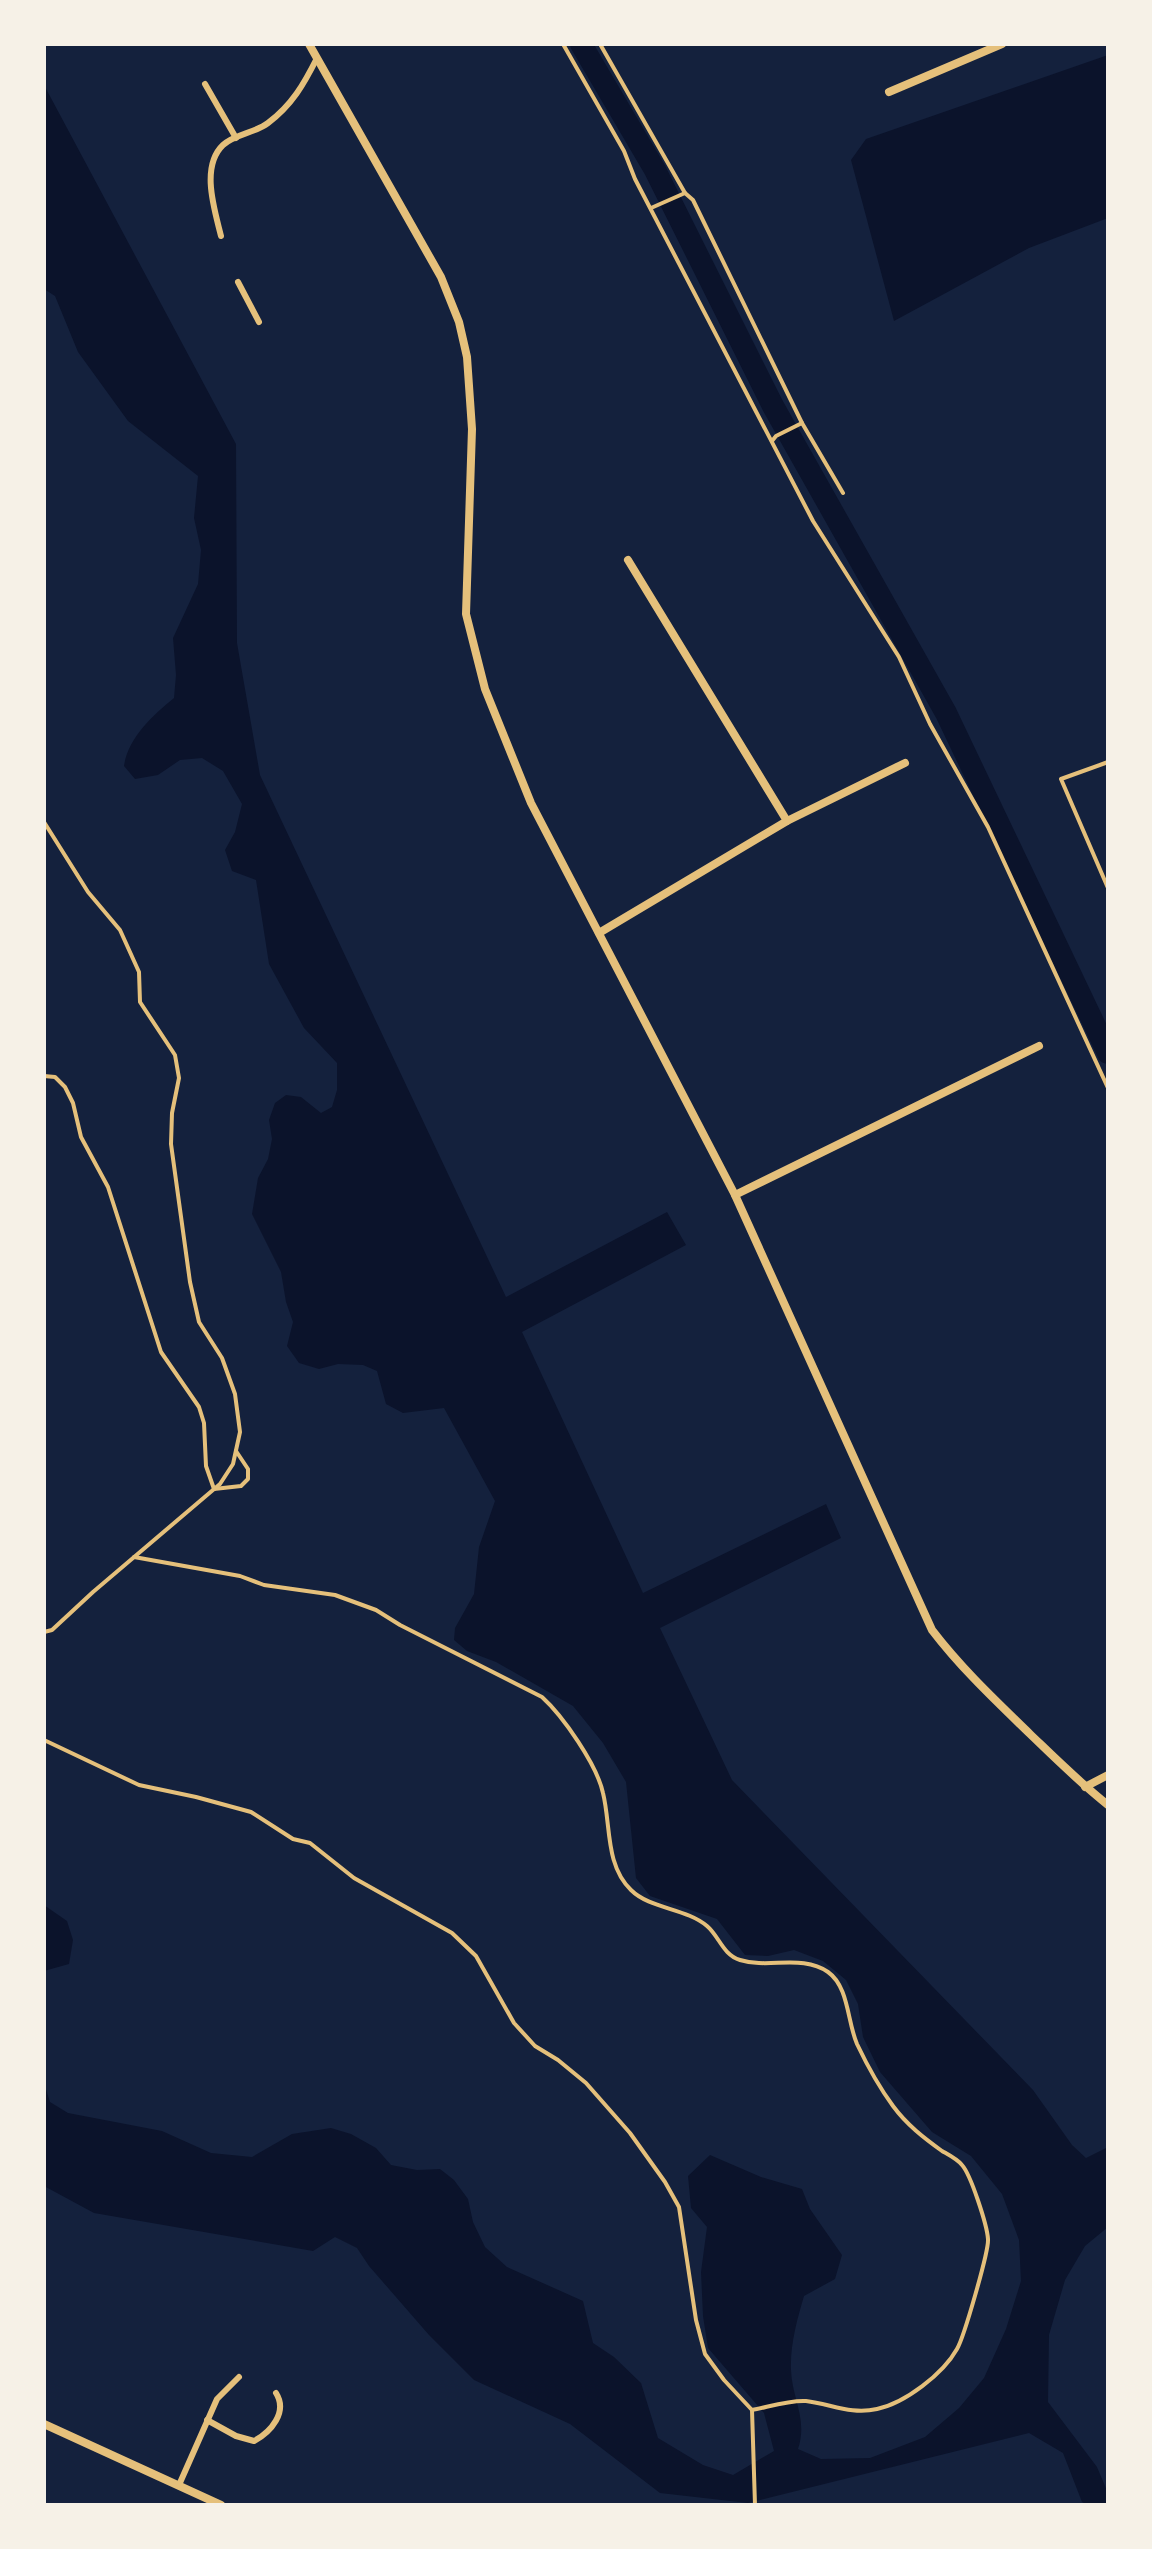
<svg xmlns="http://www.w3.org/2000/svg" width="1152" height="2549" font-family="'Noto Serif',serif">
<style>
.water{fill:#0b132b}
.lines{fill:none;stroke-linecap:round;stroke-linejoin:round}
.canal{stroke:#0b132b;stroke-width:22}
.path{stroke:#e5c07b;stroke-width:4}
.service{stroke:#e5c07b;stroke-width:6}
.minor{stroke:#e5c07b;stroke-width:8}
</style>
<rect width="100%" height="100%" fill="#14213d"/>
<g class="water">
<path d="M1108 55V218L1029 248 894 321 851 160 866 139Z"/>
<path d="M44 85 236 444 237 643 260 775 506 1297 667 1212 686 1245 522 1332 643 1593 826 1504 841 1538 660 1628 732 1780 1033 2090 1072 2145 1086 2158 1108 2147V2227L1085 2246 1065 2280 1049 2335 1048 2402 1097 2467 1108 2493V2505H1088L1082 2502 1063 2453 1029 2433 748 2503 660 2493 570 2424 474 2380 429 2335 369 2266 357 2248 335 2237 313 2251 94 2213 44 2186V2083L50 2102 68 2113 162 2131 211 2153 252 2157 292 2134 331 2128 351 2134 376 2148 391 2165 417 2170 440 2169 454 2180 468 2199 473 2222 485 2247 507 2267 583 2301 593 2343 614 2357 641 2383 658 2438 703 2465 733 2475 774 2451 764 2413 708 2348 703 2316 701 2272 707 2227 691 2208 688 2176 710 2155 761 2177 802 2189 810 2209 842 2255 835 2279 804 2296C797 2320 790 2345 791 2370 792 2399 808 2419 798 2449L821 2459 870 2458 925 2437 959 2408 984 2378 1006 2329 1021 2281 1019 2240 1002 2194 971 2156 932 2132 880 2072 863 2037 858 2004 846 1980 823 1961 794 1950 768 1956 745 1955 717 1919 650 1896 636 1878 626 1782 603 1743 573 1706 496 1662 467 1651 454 1640 455 1628 474 1594 479 1547 495 1501 444 1408 403 1413 386 1404 377 1371 363 1365 338 1364 319 1369 299 1363 287 1346 293 1322 286 1302 281 1272 252 1214 258 1178 268 1159 272 1139 269 1120 275 1103 286 1095 301 1097 321 1113 332 1107 337 1090V1063L304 1028 269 964 256 880 232 871 225 850 235 832 242 804 223 771 202 758 180 760 158 775 135 779 124 766C128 738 153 715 174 698L176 675 173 638 198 584 201 550 194 518 198 476 128 421 78 352 55 296 44 289Z"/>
<path d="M44 1905 67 1921 73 1940 69 1964 44 1971Z"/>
</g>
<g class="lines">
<path class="canal" d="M581 44 655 170 773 406 946 713 1108 1053"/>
<g class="path">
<path d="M563 44 624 151 635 179 813 521 899 657 930 724 988 827 1108 1088"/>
<path d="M600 44 685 193 693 200 802 423 843 493"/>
<path d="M651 208 685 193"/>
<path d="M772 441 776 436 802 423"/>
<path d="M1108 762 1061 779 1108 888"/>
<path d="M44 822 88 892 120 930 139 972 140 1002 175 1055 179 1078 172 1113 171 1144 190 1282 199 1322 222 1358 235 1394 240 1432 233 1464 220 1484 93 1592 52 1630 44 1632"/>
<path d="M44 1076 55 1077 65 1087 73 1103 81 1137 108 1187 161 1352 199 1407 204 1423 206 1466 214 1489"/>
<path d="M214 1489 241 1486 248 1479V1469L236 1451"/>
<path d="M134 1557 240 1576 264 1585 335 1595 376 1610 400 1625 542 1697C563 1716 597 1765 603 1793 611 1825 605 1865 631 1890 650 1909 686 1908 707 1926 719 1936 723 1955 740 1960 769 1969 802 1954 828 1972 849 1987 847 2021 857 2044 867 2065 879 2087 893 2106 907 2125 924 2138 942 2151 949 2155 957 2159 962 2165 971 2175 987 2225 988 2239 989 2251 964 2337 957 2349 943 2374 905 2403 877 2409 851 2415 831 2404 806 2401 789 2400 768 2407 752 2410L755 2505"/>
<path d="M44 1740 139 1785 196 1797 251 1812 293 1839 310 1843 354 1878 452 1933 476 1956 514 2023 535 2046 558 2060 586 2083 630 2133 665 2182 679 2207 696 2320 705 2354 724 2380 752 2410"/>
</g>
<g class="service">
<path d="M205 84 236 138"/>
<path d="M221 236C215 211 200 167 223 145 235 134 255 133 268 123 292 105 304 84 317 58"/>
<path d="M238 282 259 322"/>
<path d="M207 2420 236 2436 254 2441C271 2432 288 2412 276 2393"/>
<path d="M179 2485 217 2399 239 2377"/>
</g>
<g class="minor">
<path d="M309 44 441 277 459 322 467 357 472 429 466 614 485 689 531 803 735 1195 932 1630C961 1668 995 1700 1030 1734 1055 1758 1080 1783 1108 1805"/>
<path d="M889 92 1002 44"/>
<path d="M787 821 905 763"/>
<path d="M599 933 787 821 628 560"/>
<path d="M735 1195 1039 1046"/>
<path d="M1085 1787 1108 1775"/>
<path d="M44 2424 221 2505"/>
</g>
</g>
<rect width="1152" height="2549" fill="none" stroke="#f6f1e7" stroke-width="92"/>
</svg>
